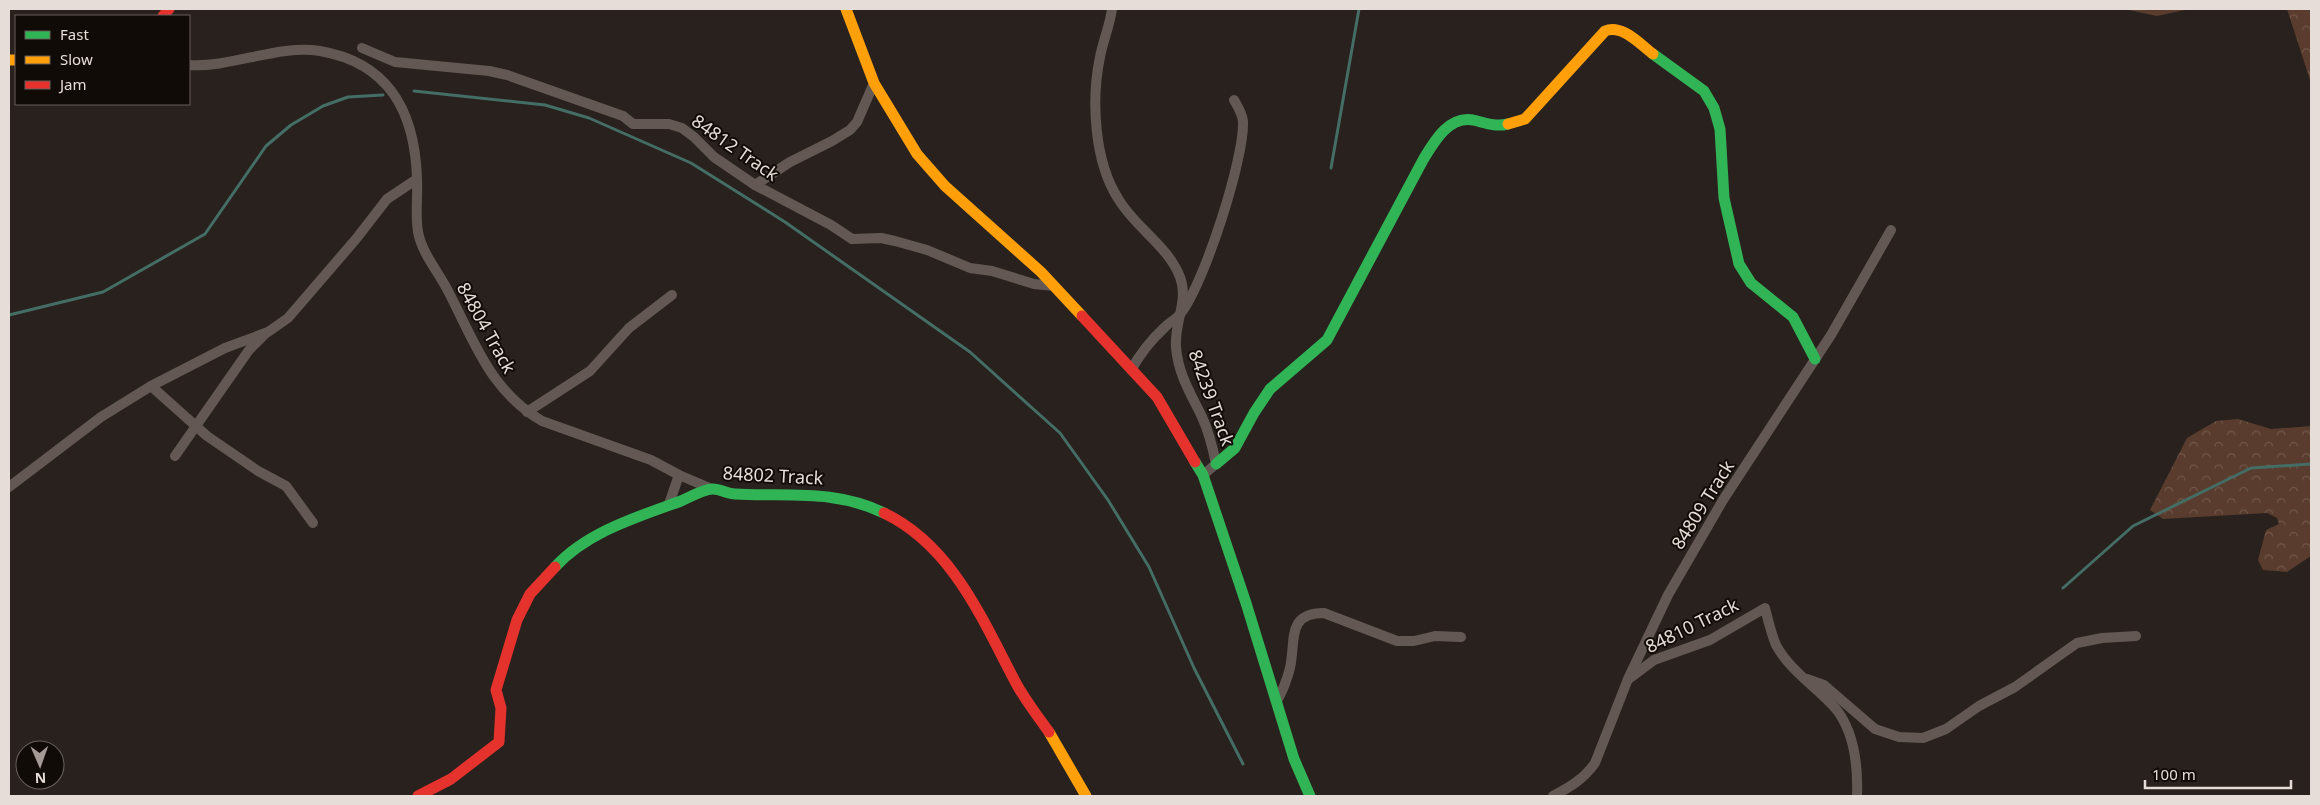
<svg xmlns="http://www.w3.org/2000/svg" width="2320" height="805" font-family="'Noto Sans',sans-serif">
<style>
.forest{fill:url(#forest-crowns)}
.lines{fill:none;stroke-linecap:round;stroke-linejoin:round}
.stream{stroke:#436d65;stroke-width:3}
.street{stroke:#635853;stroke-width:10}
.fast{stroke:#30b455;stroke-width:11}
.slow{stroke:#ff9f0a;stroke-width:11}
.jam{stroke:#e5322d;stroke-width:11}
.labels{text-anchor:middle;stroke-width:4;stroke-linejoin:round;paint-order:stroke}
.street-label{font-size:18px;fill:#e7ddd8;stroke:#110b08}
</style>
<defs>
<pattern id="forest-crowns" width="20" height="18" patternUnits="userSpaceOnUse" patternTransform="scale(1.25)"><rect width="20" height="18" fill="#593c2d"/><path d="M2 6a3 3 0 1 1 6 0M12 15a3 3 0 1 1 6 0" fill="none" stroke="#71584b"/></pattern>
</defs>
<rect width="100%" height="100%" fill="#29211d"/>
<g class="forest">
<path d="M2124 9H2189L2157 16Z"/>
<path d="M2287 9H2311V83Z"/>
<path d="M2238 419 2271 429 2311 426V556L2287 572 2263 570 2258 560 2266 530 2279 524 2277 518 2267 513 2163 519 2150 510 2187 438 2216 421Z"/>
</g>
<g class="lines">
<g class="stream">
<path d="M414 91 545 105 589 118 691 163 785 222 970 352 1060 433 1108 500 1149 567 1194 668 1243 764"/>
<path d="M1331 168 1359 9"/>
<path d="M9 315 103 292 205 234 266 146 291 125 323 106 348 97 383 95"/>
<path d="M2063 588 2133 526 2251 468 2311 464"/>
</g>
<g class="street">
<path d="M1112 9C1110 25 1103 41 1100 57 1091 100 1094 162 1119 200 1136 228 1168 246 1180 277 1189 301 1174 322 1176 347 1178 374 1191 394 1202 417 1209 432 1213 449 1216 464L1203 475"/>
<path d="M362 48 395 62 489 71 507 75 623 116 633 124H669L682 128 694 137 714 157 755 185 831 225 852 239 881 238 895 241 927 250 970 268 992 271 1034 284 1054 286"/>
<path d="M189 65C231 68 279 44 320 51 390 63 415 113 417 179 418 197 415 214 418 232 422 253 437 270 447 289 474 340 489 390 542 421L651 460 679 475 712 489"/>
<path d="M755 185 790 162 832 141 850 130 857 122 874 83"/>
<path d="M1131 370C1140 354 1151 340 1164 328 1169 322 1177 319 1181 313 1204 284 1245 157 1243 121 1242 113 1238 107 1234 100"/>
<path d="M151 386 207 436 258 471 286 486 313 523"/>
<path d="M527 412 590 371 629 328 672 295"/>
<path d="M175 456 249 350 265 334"/>
<path d="M9 487 101 417 151 386 225 348 268 332 288 318 356 239 387 199 417 179"/>
<path d="M669 504 679 475"/>
<path d="M1630 678 1654 660 1710 640 1765 608C1768 620 1771 633 1776 645 1790 671 1817 687 1836 709 1855 733 1858 767 1857 796"/>
<path d="M1807 679 1824 685 1875 729 1899 737 1923 738 1946 729 1979 706 2015 687 2077 643 2102 638 2136 636"/>
<path d="M1277 701C1283 690 1287 680 1290 668 1296 641 1286 613 1324 613L1397 641H1414L1435 636 1461 637"/>
<path d="M1553 796C1570 787 1584 779 1595 763L1628 679 1668 595 1723 500 1831 335 1891 230"/>
</g>
<g class="fast">
<path d="M1653 54 1704 91 1714 108 1720 129 1724 198 1739 264 1751 283 1793 317 1815 359"/>
<path d="M1195 462 1203 475 1246 603 1294 759 1310 796"/>
<path d="M1216 464 1235 448 1254 413 1270 389 1327 340 1423 160C1434 142 1448 116 1473 120 1486 123 1494 127 1508 124"/>
<path d="M555 567C587 532 637 517 681 501 690 497 704 489 713 489 720 489 728 494 735 494 789 497 834 489 884 513"/>
</g>
<g class="slow">
<path d="M846 9 874 83 917 154 945 186 1041 272 1082 316"/>
<path d="M9 60H16"/>
<path d="M1508 124 1525 119 1605 31C1622 24 1640 44 1653 54"/>
<path d="M1049 732 1086 796"/>
</g>
<g class="jam">
<path d="M163 16 169 9"/>
<path d="M1082 316 1157 397 1195 462"/>
<path d="M884 513C953 546 983 621 1017 685 1026 701 1038 717 1049 732"/>
<path d="M418 796 451 779 499 742 501 708 496 690 517 620 530 594 555 567"/>
</g>
</g>
<g class="labels">
<g class="street-label">
<text transform="translate(735 148) rotate(35)" y="6">84812 Track</text>
<text transform="translate(486 328) rotate(61)" y="6">84804 Track</text>
<text transform="translate(1211 398) rotate(70)" y="6">84239 Track</text>
<text transform="translate(773 476) rotate(3)" y="6">84802 Track</text>
<text transform="translate(1703 505) rotate(-58)" y="6">84809 Track</text>
<text transform="translate(1692 626) rotate(-26)" y="6">84810 Track</text>
</g>
</g>
<rect width="2320" height="805" fill="none" stroke="#e7ddd8" stroke-width="20"/>
<rect x="15" y="15" width="175" height="90" fill="#110b08" stroke="#675f5b"/>
<rect x="25" y="31" width="25" height="8" fill="#30b455" stroke="#675f5b"/>
<text x="60" y="40" font-size="15" fill="#e7ddd8">Fast</text>
<rect x="25" y="56" width="25" height="8" fill="#ff9f0a" stroke="#675f5b"/>
<text x="60" y="65" font-size="15" fill="#e7ddd8">Slow</text>
<rect x="25" y="81" width="25" height="8" fill="#e5322d" stroke="#675f5b"/>
<text x="60" y="90" font-size="15" fill="#e7ddd8">Jam</text>
<g transform="translate(40 765) rotate(178)"><circle r="24" fill="#110b08" stroke="#675f5b"/>
<path d="M0-4L9 19L0 12L-9 19Z" fill="#a49b97"/>
<text y="-8" font-size="14" font-weight="bold" text-anchor="middle" fill="#e7ddd8">N</text>
</g>
<path d="M2145 780v8h146v-8" fill="none" stroke="#e7ddd8" stroke-width="2.5"/>
<text x="2152" y="780" font-size="15" fill="#e7ddd8" stroke="#110b08" stroke-width="4" paint-order="stroke">100 m</text>
</svg>
